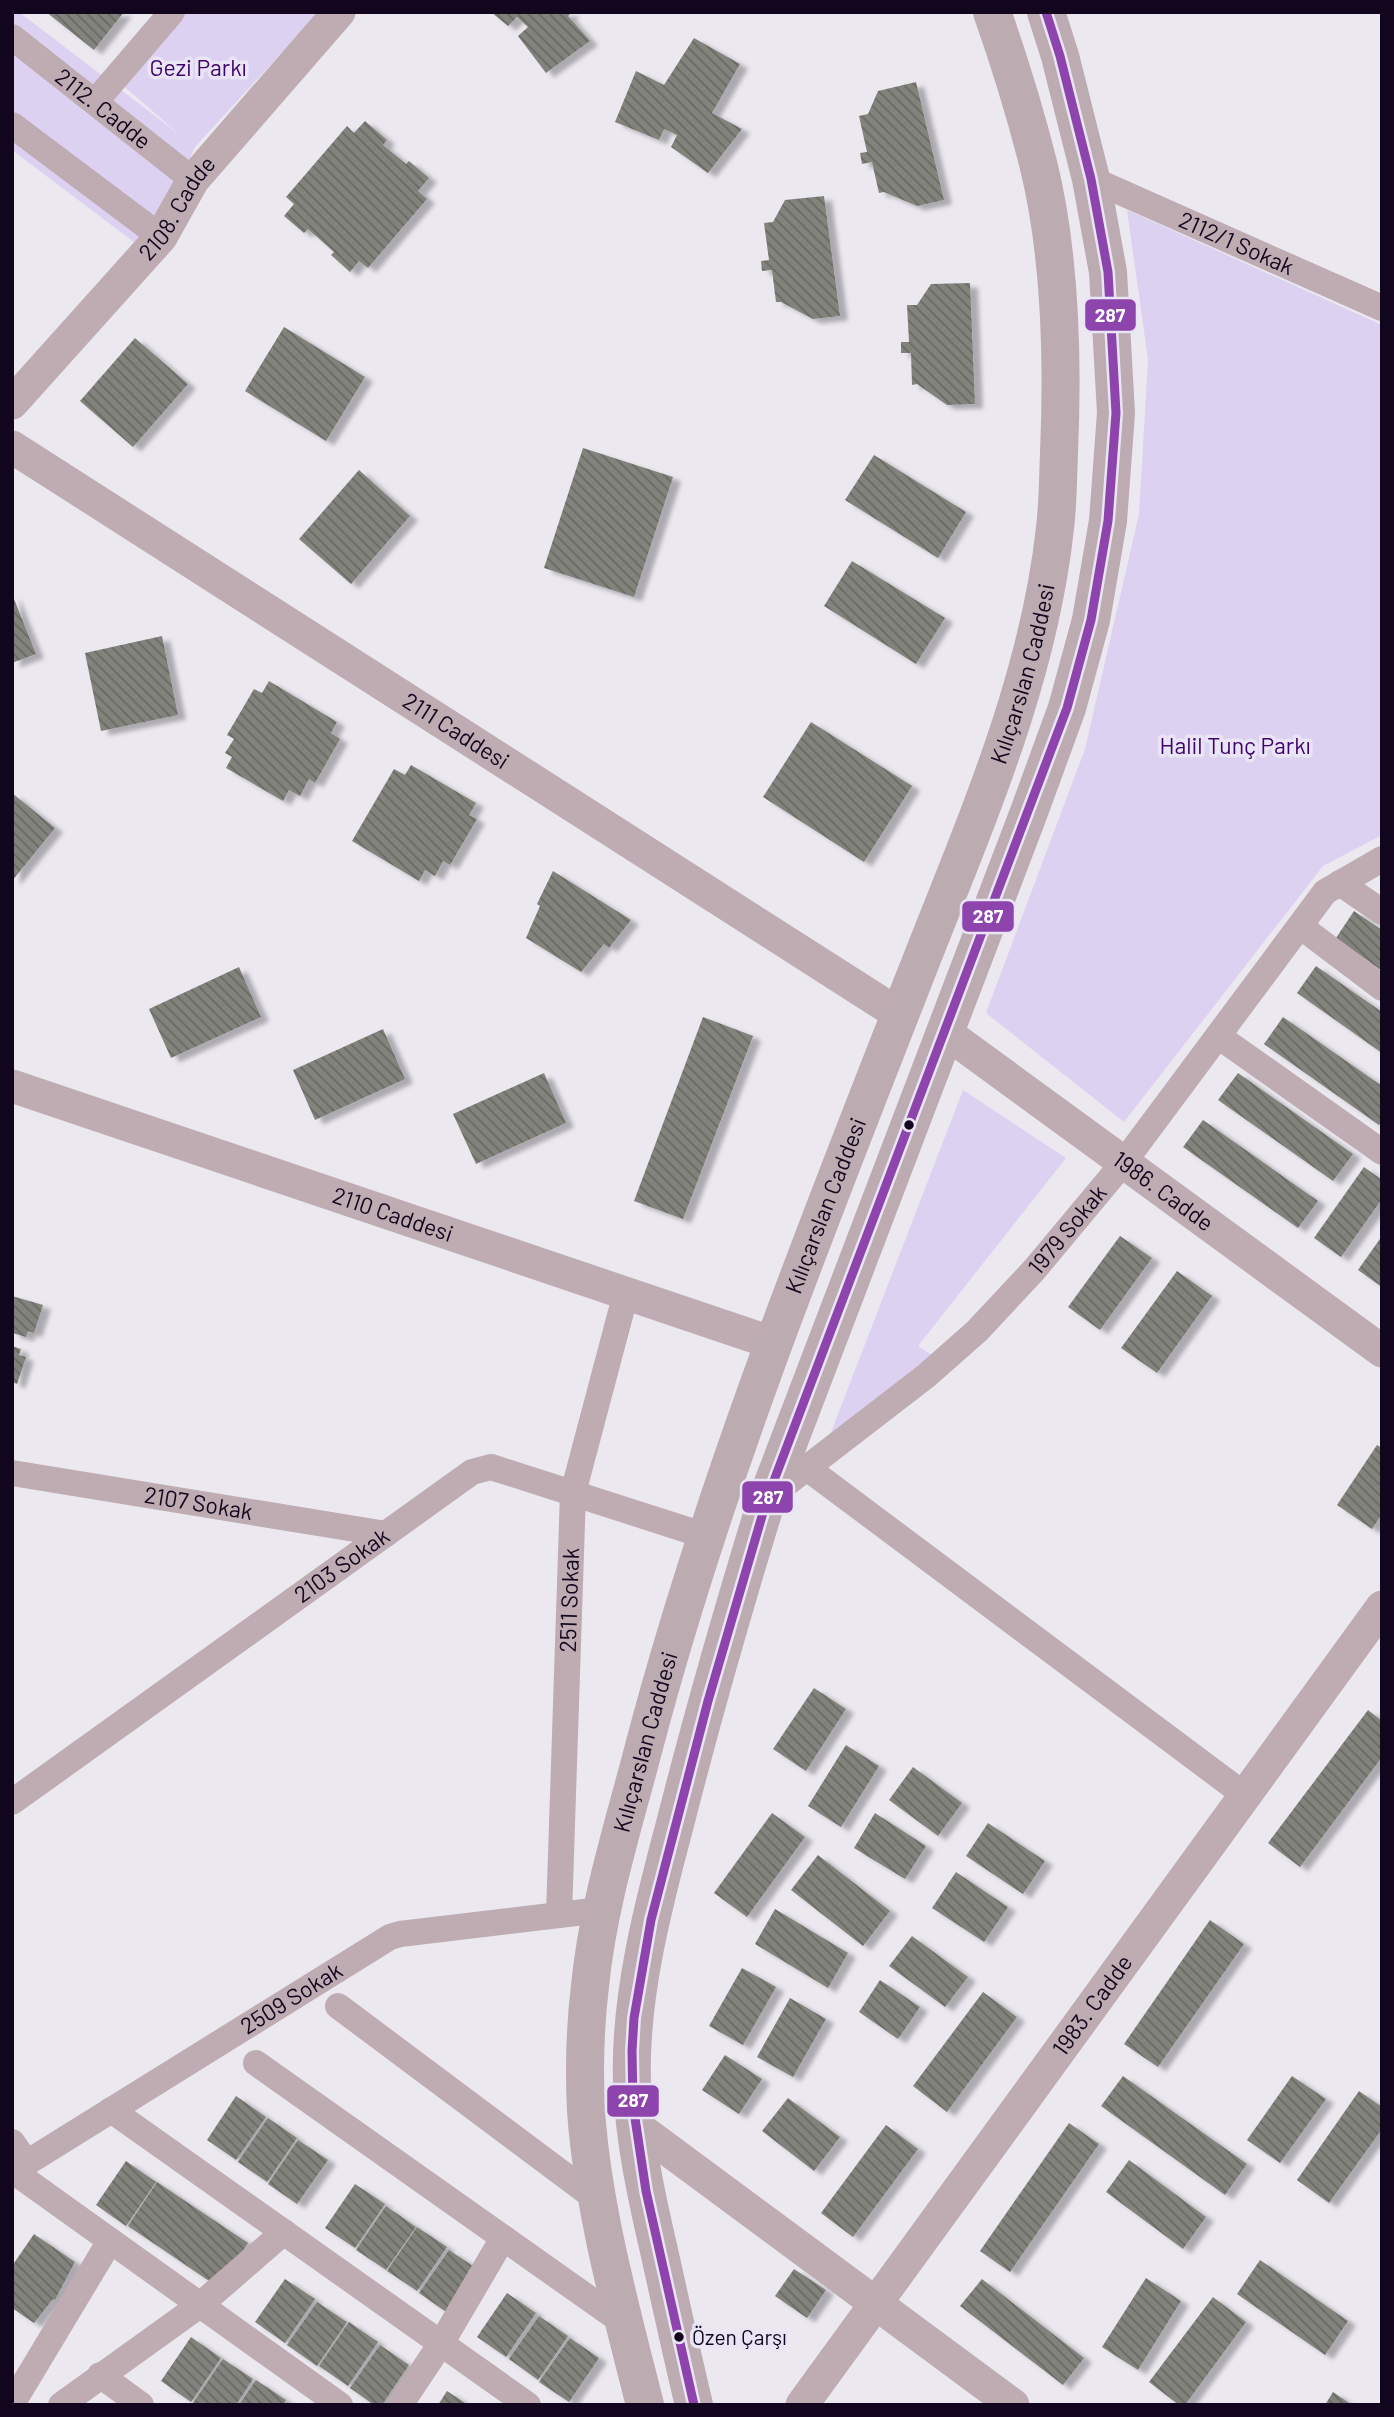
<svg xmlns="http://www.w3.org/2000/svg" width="1394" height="2417" font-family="Barlow,sans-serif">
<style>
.green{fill:#ddd1f2}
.building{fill:url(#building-back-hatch);filter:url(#shadow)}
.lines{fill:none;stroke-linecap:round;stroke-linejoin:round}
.minor{stroke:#beacb2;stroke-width:26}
.tertiary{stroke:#beacb2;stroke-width:33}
.secondary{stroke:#bdabb2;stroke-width:38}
.bus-1-casing{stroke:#eae5f4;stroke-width:14}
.bus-1{stroke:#8e44ad;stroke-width:9}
.bus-dot{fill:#11061e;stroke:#eae5f4;stroke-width:2.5}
.labels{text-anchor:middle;stroke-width:7;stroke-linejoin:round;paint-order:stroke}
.bus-label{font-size:21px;fill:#11061e;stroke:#eae5f4;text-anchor:start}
.park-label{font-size:23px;fill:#3e026e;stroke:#eae5f4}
.street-label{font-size:23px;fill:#11061e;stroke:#eae5f4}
.line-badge{stroke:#eae5f4;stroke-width:2.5}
.badge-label{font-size:19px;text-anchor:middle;font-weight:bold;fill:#fff}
</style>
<defs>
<pattern id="building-back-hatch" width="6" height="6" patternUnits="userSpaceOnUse" patternTransform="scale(1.75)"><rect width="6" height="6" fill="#82837b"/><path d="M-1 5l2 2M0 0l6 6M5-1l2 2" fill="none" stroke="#696964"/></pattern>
<filter id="shadow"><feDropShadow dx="8" dy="4.5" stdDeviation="2" flood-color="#0004"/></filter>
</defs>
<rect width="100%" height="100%" fill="#ebe8f0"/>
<g class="green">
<path d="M12 12H19L180 135 119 82 178 12H319L195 147 147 252 12 150Z"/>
<path d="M1127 210 1382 325V835L1323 866 1124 1122 986 1013 1085 749 1139 514 1148 360Z"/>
<path d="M963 1090 1066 1158 918 1346 932 1355 828 1440Z"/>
</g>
<g class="building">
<path d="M46 12H124L94 50Z"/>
<path d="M491 12H572L568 16 590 41 546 73 518 36 528 27 517 17 508 26Z"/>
<path d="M694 38 740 64 712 113 742 129 708 173 671 147 677 135 664 129 659 140 615 122 636 71 664 85Z"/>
<path d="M916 82 944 200 917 206 884 192 879 193 872 162 862 164 860 153 867 152 859 116 868 114 878 91Z"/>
<path d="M365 121 387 140 383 145 406 164 409 161 429 178 418 191 427 199 368 268 359 261 350 272 331 255 334 252 308 229 304 233 284 216 294 204 286 197 347 126 354 133Z"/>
<path d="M824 196 840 316 813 319 781 302H776L772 270 762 271 761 261 769 260 764 223 773 222 785 200Z"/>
<path d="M970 283 975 404 947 405 917 384 912 385 911 353H901V342H909L907 305H917L931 284Z"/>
<path d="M284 327 365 377 326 441 245 391Z"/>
<path d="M135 338 188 384 133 447 80 401Z"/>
<path d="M583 448 673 477 634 597 544 568Z"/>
<path d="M874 455 966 512 938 558 845 500Z"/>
<path d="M359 470 410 516 351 584 299 539Z"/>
<path d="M852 561 945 618 916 664 824 606Z"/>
<path d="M12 594 36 654 12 663Z"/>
<path d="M162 636 178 715 101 731 85 653Z"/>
<path d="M269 681 337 722 331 733 340 739 315 783 309 779 300 796 289 790 283 801 226 768 232 757 225 753 234 739 227 735 254 689 262 693Z"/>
<path d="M811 722 912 786 864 862 763 797Z"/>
<path d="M411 765 476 803 469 815 477 819 450 865 443 861 435 876 425 870 419 881 352 841 394 769 405 775Z"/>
<path d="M12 793 55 828 12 881Z"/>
<path d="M553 871 631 920 609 948 604 944 581 972 526 938 540 906 537 904Z"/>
<path d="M1354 911 1382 930V971L1336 938Z"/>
<path d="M1316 966 1382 1012V1053L1297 993Z"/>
<path d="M239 967 261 1017 171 1058 149 1009Z"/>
<path d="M703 1017 753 1036 683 1219 634 1201Z"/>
<path d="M1283 1017 1382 1086V1121L1379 1125 1264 1044Z"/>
<path d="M383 1029 405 1079 315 1120 293 1070Z"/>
<path d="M544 1073 566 1123 476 1164 453 1114Z"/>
<path d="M1238 1073 1353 1154 1333 1181 1218 1100Z"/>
<path d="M1203 1120 1318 1201 1298 1228 1183 1147Z"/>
<path d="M1364 1167 1382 1180V1199L1341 1257 1314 1238Z"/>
<path d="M1120 1236 1152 1258 1100 1330 1068 1307Z"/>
<path d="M1382 1236V1287L1358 1270Z"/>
<path d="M1177 1271 1212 1296 1157 1373 1121 1348Z"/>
<path d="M12 1296 43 1305 34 1333 28 1331 26 1337 12 1333Z"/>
<path d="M12 1346 21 1349 19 1355 26 1357 17 1384 12 1382Z"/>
<path d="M1377 1445 1382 1448V1514L1372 1529 1337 1505Z"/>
<path d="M814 1688 846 1709 806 1771 773 1749Z"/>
<path d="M1368 1710 1382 1721V1757L1300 1867 1268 1843Z"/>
<path d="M846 1745 879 1766 841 1827 808 1806Z"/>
<path d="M913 1767 962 1803 938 1836 889 1800Z"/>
<path d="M772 1813 805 1837 747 1917 714 1893Z"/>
<path d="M875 1813 926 1846 905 1879 854 1848Z"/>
<path d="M988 1823 1045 1861 1023 1894 966 1856Z"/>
<path d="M818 1855 890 1911 863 1946 791 1890Z"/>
<path d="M956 1872 1008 1907 984 1942 932 1908Z"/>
<path d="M775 1909 848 1953 828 1988 755 1944Z"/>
<path d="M1210 1920 1244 1944 1158 2067 1124 2044Z"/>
<path d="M912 1936 968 1977 945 2007 889 1966Z"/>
<path d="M742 1968 776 1987 743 2045 709 2026Z"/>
<path d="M880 1980 920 2007 898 2039 859 2012Z"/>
<path d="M983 1992 1017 2017 947 2112 913 2086Z"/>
<path d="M790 1998 826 2019 793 2077 757 2057Z"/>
<path d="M725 2055 762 2079 739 2114 702 2090Z"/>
<path d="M1123 2076 1247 2164 1225 2195 1101 2106Z"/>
<path d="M1292 2076 1326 2099 1280 2163 1247 2140Z"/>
<path d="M1359 2091 1382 2107V2129L1329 2203 1297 2180Z"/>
<path d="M236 2096 266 2117 236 2160 207 2140Z"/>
<path d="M788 2098 840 2137 814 2171 762 2131Z"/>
<path d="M268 2118 297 2138 267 2182 238 2162Z"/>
<path d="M1069 2123 1099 2144 1010 2272 980 2251Z"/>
<path d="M886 2125 918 2149 853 2237 821 2213Z"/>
<path d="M298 2140 328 2160 297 2204 268 2184Z"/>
<path d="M1129 2160 1206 2217 1183 2249 1106 2192Z"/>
<path d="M126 2161 156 2182 126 2226 96 2205Z"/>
<path d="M157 2182 248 2243 218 2287 128 2226Z"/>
<path d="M355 2184 385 2204 355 2248 325 2228Z"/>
<path d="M386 2206 416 2227 386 2270 356 2250Z"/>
<path d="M417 2227 447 2247 417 2291 387 2271Z"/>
<path d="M34 2234 75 2262 55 2300 53 2299 34 2323 12 2308V2266Z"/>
<path d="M449 2250 479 2270 449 2314 419 2293Z"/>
<path d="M1260 2260 1348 2321 1325 2355 1237 2294Z"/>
<path d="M794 2269 826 2290 807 2318 775 2296Z"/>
<path d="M1146 2278 1181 2301 1138 2370 1102 2347Z"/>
<path d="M285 2279 315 2299 285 2343 255 2322Z"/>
<path d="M982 2279 1084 2358 1063 2385 960 2306Z"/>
<path d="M507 2293 536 2313 506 2357 477 2337Z"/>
<path d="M1213 2297 1246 2322 1185 2405H1179L1149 2382Z"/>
<path d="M317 2302 347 2322 317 2366 287 2345Z"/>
<path d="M539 2316 568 2336 538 2380 509 2359Z"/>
<path d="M349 2322 378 2342 348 2386 319 2366Z"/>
<path d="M191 2337 221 2358 191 2402 161 2381Z"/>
<path d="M570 2338 599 2358 569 2402 539 2382Z"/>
<path d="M380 2345 409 2365 382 2405H374L350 2388Z"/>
<path d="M223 2359 253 2379 236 2405H196L193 2403Z"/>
<path d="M256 2380 286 2400 283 2405H239Z"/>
<path d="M447 2391 468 2405H438Z"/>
<path d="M1333 2392 1352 2405H1325Z"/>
</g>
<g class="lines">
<g class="minor">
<path id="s1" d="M12 37 193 180"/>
<path d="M95 102 172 12"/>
<path d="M12 125 161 237"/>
<path id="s2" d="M1091 179 1382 308"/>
<path d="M1340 883 1382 912"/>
<path d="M1300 926 1382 988"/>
<path d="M1218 1036 1382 1152"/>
<path d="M807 1468 1246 1796"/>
<path id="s3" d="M12 1473 386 1534"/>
<path id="s4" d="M769 1497 926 1376 977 1331 1034 1270 1124 1162 1325 892 1382 859"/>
<path id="s5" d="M12 1802 472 1472 491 1467 706 1536"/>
<path id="s6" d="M559 1915 573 1493 626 1293"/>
<path d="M338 2006 599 2201"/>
<path d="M256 2063 625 2324"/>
<path d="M111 2110 528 2405"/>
<path d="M12 2142 27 2163"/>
<path d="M13 2171 340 2405"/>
<path id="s7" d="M12 2172 390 1937 400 1934 601 1910"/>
<path d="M100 2375 141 2405"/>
<path d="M12 2404 110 2241"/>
<path d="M61 2405 200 2305 284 2232"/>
<path d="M400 2405 442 2342 503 2238"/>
</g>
<g class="tertiary">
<path id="s8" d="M12 403 161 237 193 180 339 12"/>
<path id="s9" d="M12 447 900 1015"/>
<path id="s10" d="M945 1032 1382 1351"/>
<path id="s11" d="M12 1086 773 1343"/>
<path d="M636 2126 1013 2405"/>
<path id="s12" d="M802 2405 1382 1607"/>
</g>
<g class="secondary">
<path id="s13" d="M645 2405C621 2310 593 2209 586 2111 584 2070 585 2027 590 1986 598 1904 624 1824 645 1743 714 1482 816 1230 914 979 971 832 1038 686 1055 528 1058 503 1058 478 1059 453 1063 360 1061 258 1039 167 1026 115 1010 63 992 12"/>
<path d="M694 2405C682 2355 671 2305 660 2255 647 2199 634 2141 632 2083 629 1998 653 1906 675 1824 703 1714 734 1606 767 1499L1029 812 1067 708 1091 620 1108 521 1116 413 1108 272 1091 179 1060 56 1046 12"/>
</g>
<defs>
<path id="bus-1" d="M694 2405 646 2191 633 2105 632 2051 634 2018 651 1920 708 1701 767 1499 1067 708 1091 620 1108 521 1116 413 1108 272 1091 179 1060 56 1046 12"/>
</defs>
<use href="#bus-1" class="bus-1-casing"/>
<use href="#bus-1" class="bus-1"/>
</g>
<g class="bus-dot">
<circle cx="909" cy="1125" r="6"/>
<circle cx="679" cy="2337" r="6"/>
</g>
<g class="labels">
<g class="bus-label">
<text x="692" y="2345">Özen Çarşı</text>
</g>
<g class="park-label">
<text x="198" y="76">Gezi Parkı</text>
<text x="1235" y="754">Halil Tunç Parkı</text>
</g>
<g class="street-label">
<text dy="8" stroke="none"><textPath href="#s1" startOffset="116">2112. Cadde</textPath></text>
<text dy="8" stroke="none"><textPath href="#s8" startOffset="256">2108. Cadde</textPath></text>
<text dy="8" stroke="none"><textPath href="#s2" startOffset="159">2112/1 Sokak</textPath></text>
<text dy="8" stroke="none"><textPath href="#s13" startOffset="1810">Kılıçarslan Caddesi</textPath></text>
<text dy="8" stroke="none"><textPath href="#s9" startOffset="527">2111 Caddesi</textPath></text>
<text dy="8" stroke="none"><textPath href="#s10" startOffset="270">1986. Cadde</textPath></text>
<text dy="8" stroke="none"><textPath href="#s13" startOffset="1242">Kılıçarslan Caddesi</textPath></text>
<text dy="8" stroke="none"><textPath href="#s11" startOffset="402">2110 Caddesi</textPath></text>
<text dy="8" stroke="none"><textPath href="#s4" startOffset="402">1979 Sokak</textPath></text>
<text dy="8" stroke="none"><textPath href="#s3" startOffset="189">2107 Sokak</textPath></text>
<text dy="8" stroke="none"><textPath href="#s5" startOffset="406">2103 Sokak</textPath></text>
<text dy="8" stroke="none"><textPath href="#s6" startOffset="315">2511 Sokak</textPath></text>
<text dy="8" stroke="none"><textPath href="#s13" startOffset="676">Kılıçarslan Caddesi</textPath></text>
<text dy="8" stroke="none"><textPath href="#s7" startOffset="329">2509 Sokak</textPath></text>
<text dy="8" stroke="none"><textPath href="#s12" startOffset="494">1983. Cadde</textPath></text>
</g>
</g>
<g class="line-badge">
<rect x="1084" y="298" width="53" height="34" rx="7" fill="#8e44ad"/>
<rect x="961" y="900" width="54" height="33" rx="7" fill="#8e44ad"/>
<rect x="741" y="1480" width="53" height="34" rx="7" fill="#8e44ad"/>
<rect x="606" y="2084" width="54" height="34" rx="7" fill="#8e44ad"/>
</g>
<g class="badge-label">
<text x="1110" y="322">287</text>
<text x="988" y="923">287</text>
<text x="768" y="1504">287</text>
<text x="633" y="2107">287</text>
</g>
<rect width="1394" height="2417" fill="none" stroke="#11061e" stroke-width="28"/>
</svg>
